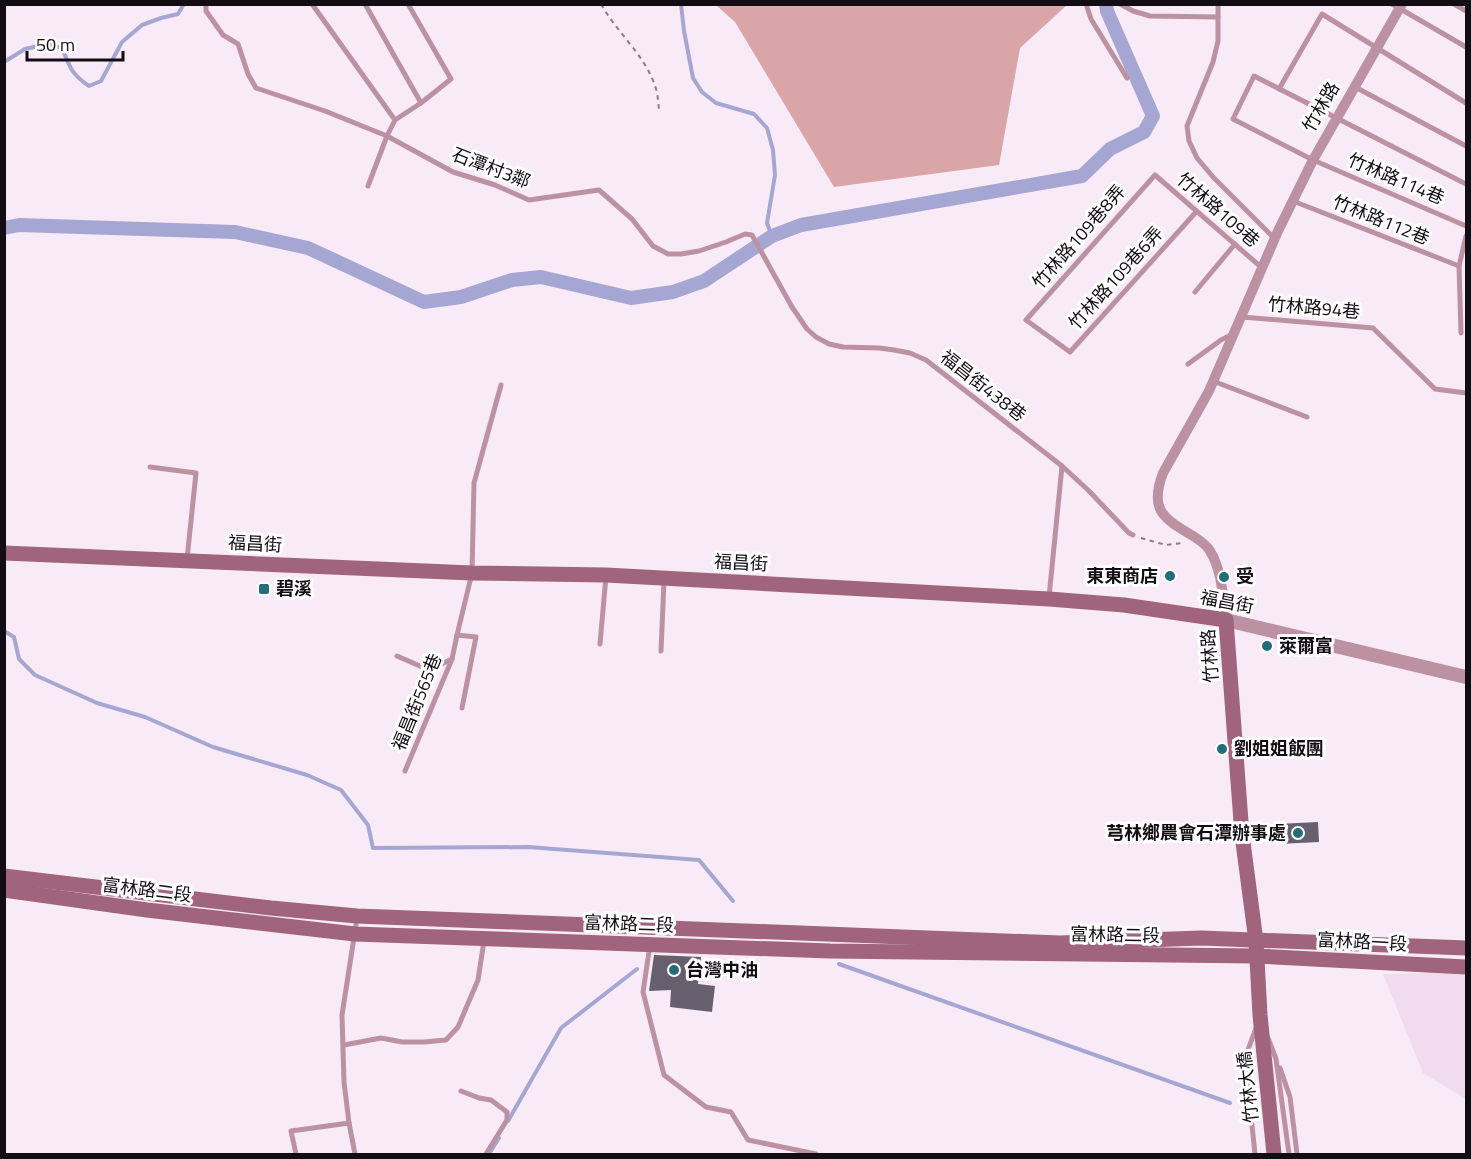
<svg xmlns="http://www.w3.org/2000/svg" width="1471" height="1159" font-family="'Titillium Web','Noto Sans TC',sans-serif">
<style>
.built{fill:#f0dcee}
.forest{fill:#d9a5a6}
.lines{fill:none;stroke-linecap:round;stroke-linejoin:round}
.stream{stroke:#a5a7d2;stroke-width:4}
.canal{stroke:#a5a7d2;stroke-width:14}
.building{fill:#66606e}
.path{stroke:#887e87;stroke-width:2;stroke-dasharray:4.5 4.5;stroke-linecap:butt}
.service{stroke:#bc92a2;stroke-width:5}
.minor{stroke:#bc92a2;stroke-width:10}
.tertiary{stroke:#bc92a2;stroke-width:14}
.secondary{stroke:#a0647d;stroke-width:15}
.poi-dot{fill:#246c78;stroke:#fff;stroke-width:2}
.labels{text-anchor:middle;stroke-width:6;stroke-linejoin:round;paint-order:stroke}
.street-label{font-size:18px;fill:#120d12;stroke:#fff}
.poi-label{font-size:18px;font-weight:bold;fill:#120d12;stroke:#fff;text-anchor:start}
</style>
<rect width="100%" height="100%" fill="#f8eaf7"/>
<path class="built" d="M1466 972V1099L1423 1073 1383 974Z"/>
<path class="forest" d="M716 5H1067L1020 48 999 165 834 187 735 22Z"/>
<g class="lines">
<g class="stream">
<path d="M681 4 684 31 693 78 702 92 716 103 754 114 767 128 773 150 775 175 767 223 772 236"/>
<path d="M4 62 25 49 48 44 62 48C70 67 71 74 89 86L101 81 122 42 142 25 161 18 178 14 184 4"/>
<path d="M4 631 14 637 19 659 35 675 97 703 145 717 213 747 307 775 341 790 368 825 373 848 528 847 699 860 733 901"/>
<path d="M839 964 1230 1103"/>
<path d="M508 1121 561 1028 637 969"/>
<path d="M489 1154 499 1138"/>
</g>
<path class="canal" d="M4 228 19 225 235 232 308 248 424 302 461 297 512 280 541 277 631 298 673 292 704 281 772 236 801 225 1082 176 1110 149 1144 132 1153 116 1107 11 1106 4"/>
</g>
<g class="building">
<path d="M1318 822 1319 842 1278 844 1277 824Z"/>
<path d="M654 955 701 957 698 984 715 986 712 1012 670 1007 671 990 649 991Z"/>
</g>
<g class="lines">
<g class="path">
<path d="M601 4C617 33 645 55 655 86 658 93 658 102 659 109"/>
<path d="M1141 538 1166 545 1182 543"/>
</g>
<g class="service">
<path d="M206 4V11L223 35 238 44 248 74 256 88 325 111 387 136 453 172 495 185 529 200 599 190 632 219 653 246 668 254H681L699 251 726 242 745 234 752 235 792 307 807 329 816 337 829 344 843 347 879 348 894 350 910 353 926 360 1062 466 1049 597"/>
<path d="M312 4 395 120"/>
<path d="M365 4 421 103 395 120 387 136 368 186"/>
<path d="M408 4 451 79 421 103"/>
<path d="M1086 4 1091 19 1127 78"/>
<path d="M1120 4 1133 11 1150 16 1218 17"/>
<path d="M1218 4V41L1213 62 1187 126 1189 141 1197 158 1213 177 1274 238"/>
<path d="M1392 4 1466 47"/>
<path d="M1454 4 1466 11"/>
<path d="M1355 87 1466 146"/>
<path d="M1279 89 1322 14 1466 103"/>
<path d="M1466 184 1254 76 1233 119 1313 160 1466 226"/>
<path d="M1293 201 1459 266"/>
<path d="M1197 211 1070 352 1026 320 1155 175 1261 267"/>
<path d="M1195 292 1235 244"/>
<path d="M1242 317 1373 328 1435 389 1466 393"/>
<path d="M1461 333 1459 266 1466 236"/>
<path d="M1188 364 1221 340 1233 334"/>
<path d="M1213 381 1307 417"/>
<path d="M1062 466 1088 490 1129 533 1133 535"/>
<path d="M150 467 196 473 187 559"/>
<path d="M457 635 476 637 462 708"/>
<path d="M600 644 606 576"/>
<path d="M661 651 664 581"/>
<path d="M397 656 429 670 452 659"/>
<path d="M405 771 452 659 457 635 472 573 474 483 501 385"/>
<path d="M650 945 643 992 664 1075 706 1107 731 1112 748 1140 816 1154"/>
<path d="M1268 1038 1276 1059 1289 1154"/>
<path d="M344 1045 381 1038 402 1042H424L446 1040 458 1027 478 980 484 941"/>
<path d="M1280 1068 1290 1097 1297 1154"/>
<path d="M461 1091 479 1098 491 1100 507 1112V1120L486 1154"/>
<path d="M296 1154 291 1131 349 1123"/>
<path d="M355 1154 349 1123 344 1082 342 1015 357 918"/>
<path d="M1255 1154 1245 1058 1256 1028"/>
</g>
<path class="minor" d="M1226 620C1223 598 1222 570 1210 551 1206 544 1199 540 1193 536 1163 518 1149 510 1163 473L1209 391 1278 231 1313 160 1402 4"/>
<path class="tertiary" d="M1226 620 1466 677"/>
<g class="secondary">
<path d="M4 553 472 573 606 575 1049 599 1124 605 1226 620 1242 835 1256 941 1260 1015 1274 1154"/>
<path d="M4 876 271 908 357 916 1060 943 1201 938 1466 948"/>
<path d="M4 890 147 910 355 934 830 951 1256 956 1466 967"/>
</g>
</g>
<g class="poi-dot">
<circle cx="1170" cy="576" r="6"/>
<circle cx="1224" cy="577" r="6"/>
<rect x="258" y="583" width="12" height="12" rx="3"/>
<circle cx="1267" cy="646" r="6"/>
<circle cx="1222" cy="749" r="6"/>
<circle cx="1298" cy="833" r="6"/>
<circle cx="674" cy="970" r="6"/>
</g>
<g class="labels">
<g class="street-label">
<text transform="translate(1321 107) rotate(-60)" y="6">竹林路</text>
<text transform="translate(491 168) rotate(21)" y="6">石潭村3鄰</text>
<text transform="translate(1396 179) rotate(23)" y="6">竹林路114巷</text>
<text transform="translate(1218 210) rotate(41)" y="6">竹林路109巷</text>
<text transform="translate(1381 220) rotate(22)" y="6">竹林路112巷</text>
<text transform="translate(1079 237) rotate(-49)" y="6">竹林路109巷8弄</text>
<text transform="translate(1116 278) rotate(-48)" y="6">竹林路109巷6弄</text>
<text transform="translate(1314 308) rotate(5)" y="6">竹林路94巷</text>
<text transform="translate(983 386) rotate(38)" y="6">福昌街438巷</text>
<text transform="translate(255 544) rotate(3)" y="6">福昌街</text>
<text transform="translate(741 563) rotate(3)" y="6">福昌街</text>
<text transform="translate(1227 602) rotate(11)" y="6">福昌街</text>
<text transform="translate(1210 656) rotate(-94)" y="6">竹林路</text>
<text transform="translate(417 702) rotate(-68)" y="6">福昌街565巷</text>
<text transform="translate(147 890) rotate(7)" y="6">富林路二段</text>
<text transform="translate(629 924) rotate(2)" y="6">富林路二段</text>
<text transform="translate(1115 935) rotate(1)" y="6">富林路二段</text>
<text transform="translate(1362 942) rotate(3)" y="6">富林路一段</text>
<text transform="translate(1248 1087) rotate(-96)" y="6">竹林大橋</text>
</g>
<g class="poi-label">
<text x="1158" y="582" text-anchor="end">東東商店</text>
<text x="1236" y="583">受</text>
<text x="276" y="595">碧溪</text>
<text x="1279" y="652">萊爾富</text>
<text x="1234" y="755">劉姐姐飯團</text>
<text x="1286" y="839" text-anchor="end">芎林鄉農會石潭辦事處</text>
<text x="686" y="976">台灣中油</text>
</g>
</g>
<rect width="1471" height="1159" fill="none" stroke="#120d12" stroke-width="12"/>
<path d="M27 51v9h96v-9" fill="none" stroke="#120d12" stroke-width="3"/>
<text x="36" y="51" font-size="18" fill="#120d12" stroke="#ffffff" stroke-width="4.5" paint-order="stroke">50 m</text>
</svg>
